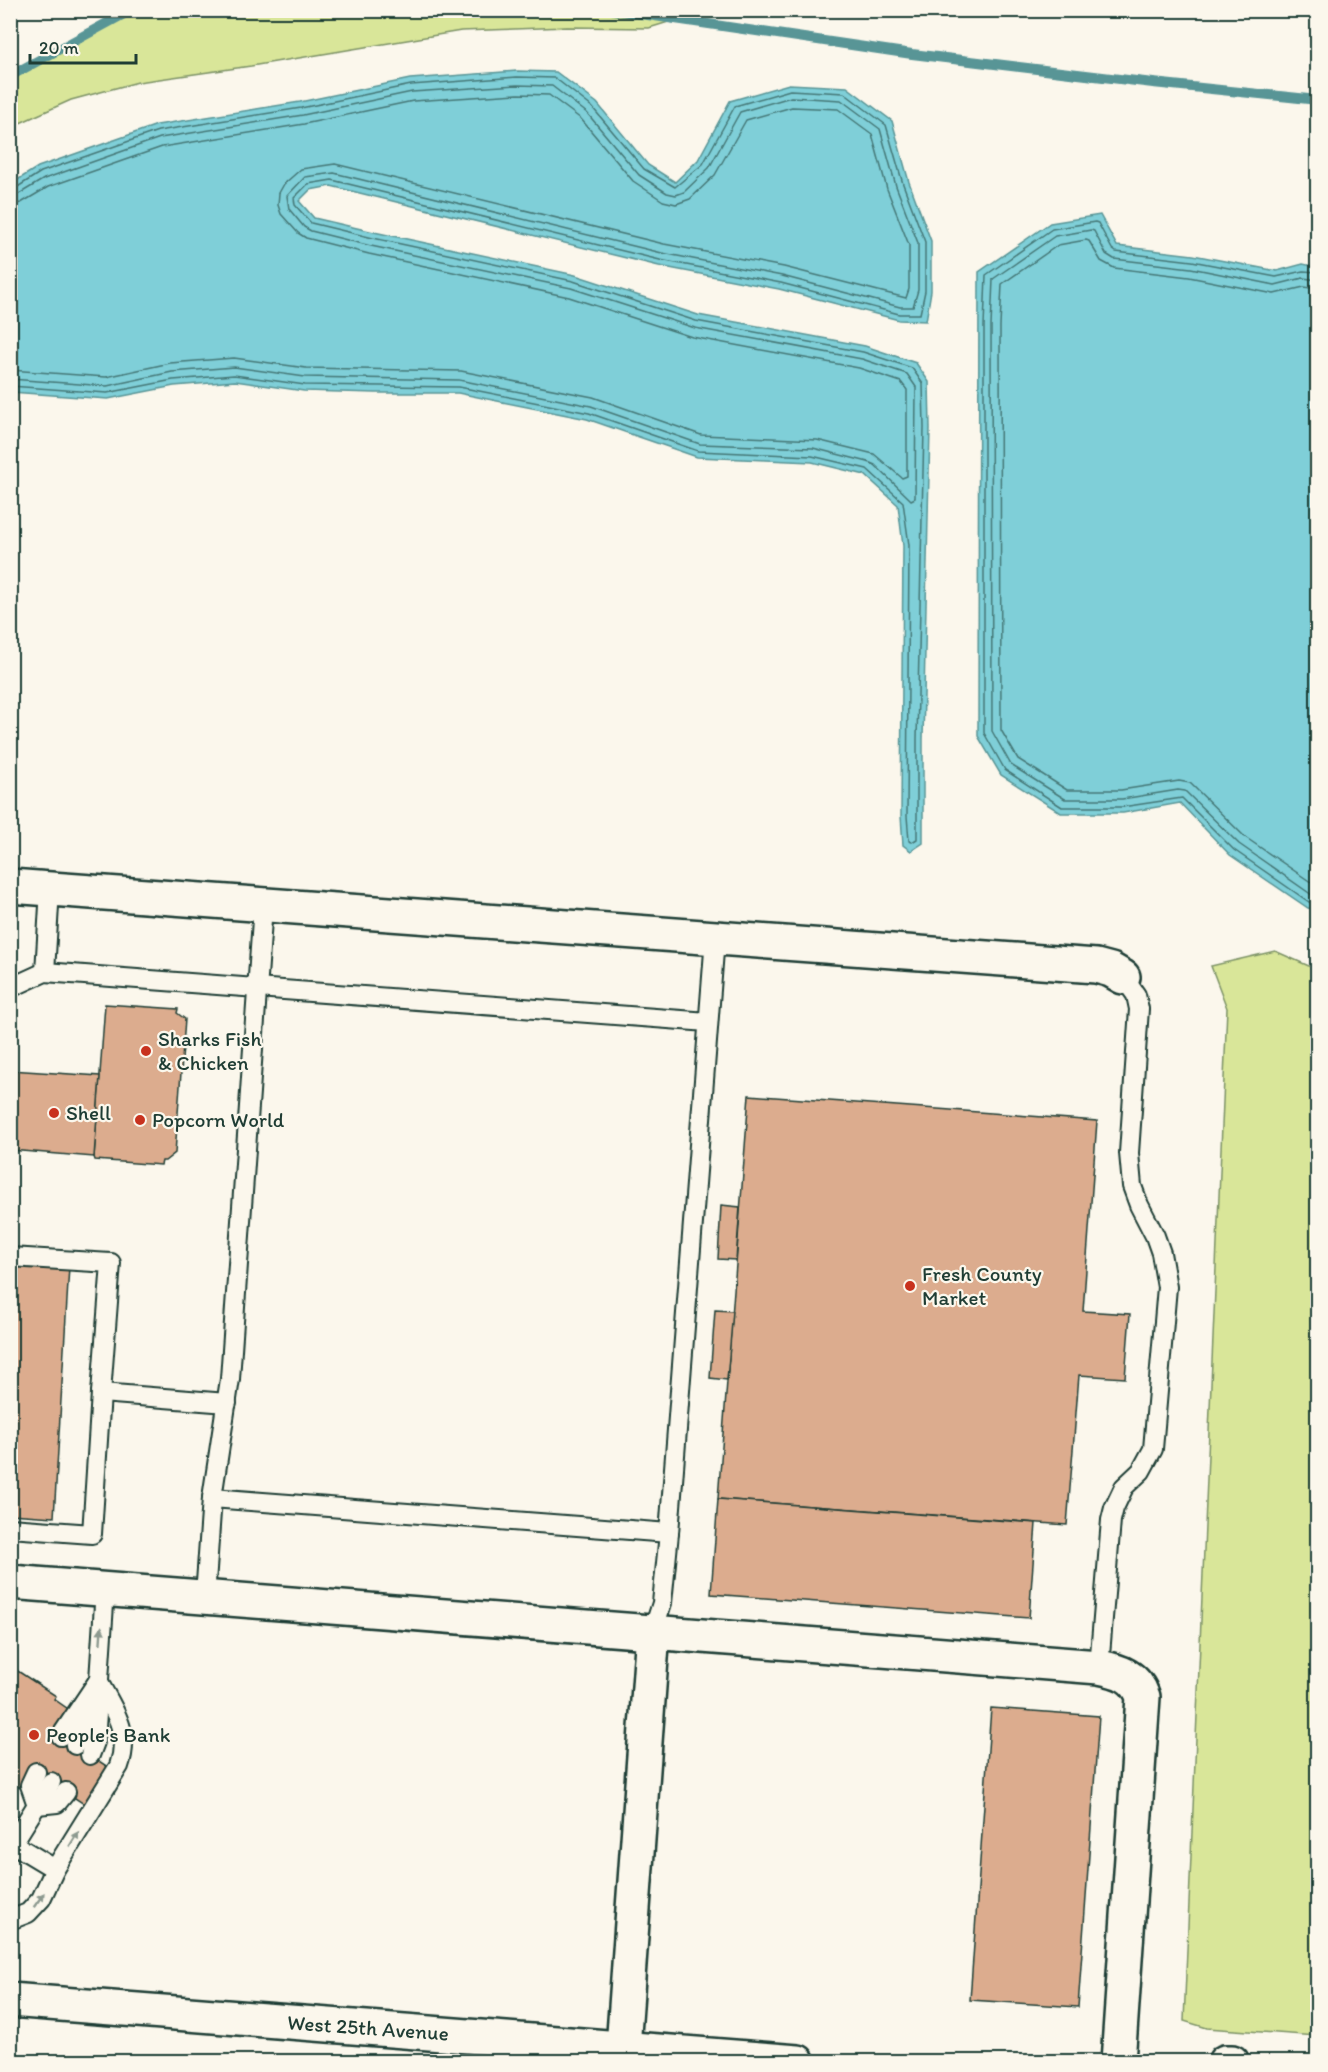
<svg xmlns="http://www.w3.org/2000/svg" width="1328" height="2072" font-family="Itim,sans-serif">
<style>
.green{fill:#d9e699;stroke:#7c9266;stroke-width:1.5}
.water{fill:#7fcfd8;stroke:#599596;stroke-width:1.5}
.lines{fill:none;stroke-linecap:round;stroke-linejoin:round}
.shore{stroke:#457776;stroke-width:1.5}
.stream{stroke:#599596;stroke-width:10}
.building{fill:#dcac8e;stroke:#1f3d34;stroke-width:1.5}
.service-casing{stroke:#1f3d34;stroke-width:22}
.minor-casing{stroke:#1f3d34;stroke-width:38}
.tertiary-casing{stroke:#1f3d34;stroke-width:38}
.service{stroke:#fbf7ec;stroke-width:18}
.minor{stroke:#fbf7ec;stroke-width:33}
.tertiary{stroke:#fbf7ec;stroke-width:33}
.oneway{fill:#8d9a90}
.poi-dot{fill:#c8321e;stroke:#fbf7ec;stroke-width:2}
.labels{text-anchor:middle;stroke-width:4.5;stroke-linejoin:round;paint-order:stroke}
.poi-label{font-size:21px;fill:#1f3d34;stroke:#fbf7ec;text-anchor:start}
.street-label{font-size:21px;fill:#1f3d34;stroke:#fbf7ec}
</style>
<rect width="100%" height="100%" fill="#fbf7ec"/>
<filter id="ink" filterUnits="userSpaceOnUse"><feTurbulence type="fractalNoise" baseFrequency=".0167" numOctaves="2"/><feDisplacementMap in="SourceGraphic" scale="12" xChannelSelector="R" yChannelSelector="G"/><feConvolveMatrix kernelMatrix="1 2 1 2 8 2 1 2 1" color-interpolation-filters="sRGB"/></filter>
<g filter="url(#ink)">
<g class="green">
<path d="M614 10 675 20 649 28 567 27 461 31 251 66 138 82 71 100 11 127V76L131 11Z"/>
<path d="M1275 951 1318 970 1317 2036 1207 2028 1184 2021 1227 1008 1211 966Z"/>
</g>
<g class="water">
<path d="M517 71 556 72 597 103 648 165 675 182 698 160 730 101 789 84 847 87 892 121 909 182 931 241V291L926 321 899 320 779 289 659 266 331 186 310 190 299 201 314 218 374 232 575 275 698 315 865 346 916 363 929 382 930 428 923 739V843L911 851 903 845 901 816 903 546 898 505 865 475 812 462 697 457 587 419 458 393H376L304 391 235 381 174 386 108 399 11 392V184L38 167 157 125 300 102 410 79Z"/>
<path d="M1100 215 1117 246 1193 255 1277 271 1303 264 1317 267V910L1308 908 1230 855 1180 803 1123 813H1061L1001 775 978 736 979 272 1050 223Z"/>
</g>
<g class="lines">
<g class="shore">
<path d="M10 189 16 188 41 172 158 131 301 108 411 85 517 77 555 78 592 107 644 169 675 187 703 164 735 106 790 90 844 93 886 125 903 184 925 242V291L920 314H899L781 283 660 260 332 180 308 184 294 198 295 205 311 223 373 238 573 281 696 321 863 352 912 368 923 384 924 428 917 739V839L912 842 909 841 907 816 909 545 903 502 867 469 812 456 698 451 589 413 459 387 305 385 234 375 173 380 107 393 10 386"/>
<path d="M10 196 19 194 44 179 160 138 303 115 412 92 517 85 552 86 587 113 639 175 667 193 676 195 684 192 709 168 740 112 791 97 841 100 880 129 896 186 918 243V290L913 307H900L782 276 662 253 334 173 305 177 287 196 289 209 304 227 311 231 371 246 571 288 695 328 862 359 907 374 916 387 915 498 911 500 875 465 868 462 813 448 700 444 591 406 459 380 305 377 234 367 172 372 107 386 10 379"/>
<path d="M10 205 21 203 48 187 162 147 304 124 413 101 518 94 549 95 581 119 633 181 663 201 676 204 690 199 715 175 746 120 792 107 838 109 872 134 887 189 909 245V289L906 298 784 267 664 244 335 164 301 169 284 184 279 193 278 205 281 214 298 233 306 238 369 254 569 297 692 337 859 368 901 382 907 390V476L902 478 874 454 817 440 701 435 593 397 461 371 306 368 234 358 170 363 106 377 10 370"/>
<path d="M1318 272 1303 271 1276 277 1192 261 1116 252 1112 249 1098 223 1095 222 1052 229 986 275 984 326V733L1005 770 1062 807H1122L1182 798 1234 850 1309 902 1318 904"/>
<path d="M1318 280 1303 278 1275 285 1191 268 1114 259 1106 254 1094 231 1091 230 1055 236 993 279 991 326 992 731 1011 765 1065 799H1122L1178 790 1185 791 1239 844 1312 895 1318 896"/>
<path d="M1318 289 1304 287 1274 294 1189 277 1114 268 1101 261 1089 241 1086 240 1058 245 1002 284 1000 326 1001 730 1018 759 1067 790H1121L1179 781 1190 783 1245 837 1318 887"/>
</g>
<g class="stream">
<path d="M614 10 912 54 1153 83 1318 100"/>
<path d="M10 76 131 10"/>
</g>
</g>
<g class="building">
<path d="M105 1004 178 1009 177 1013 185 1019 175 1153 165 1161H162L161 1165 95 1160 94 1157Z"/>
<path d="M10 1070 100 1076 94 1157 10 1150Z"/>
<path d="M749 1095 1097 1121 1083 1311 1130 1314 1125 1378 1079 1375 1067 1525 718 1499Z"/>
<path d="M721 1205 740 1207 736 1260 718 1259Z"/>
<path d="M10 1262 69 1266 54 1517 10 1514Z"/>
<path d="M715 1310 733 1311 727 1380 710 1378Z"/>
<path d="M718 1499 1036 1523 1029 1618 711 1594Z"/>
<path d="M10 1666 56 1696 54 1699 71 1711 56 1733 108 1767 84 1804 32 1770 20 1788 10 1782Z"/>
<path d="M991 1708 1099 1716 1078 2007 970 2000Z"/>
</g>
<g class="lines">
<defs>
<g id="service">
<path d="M45 972 50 889"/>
<path d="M10 988 45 972 708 1022"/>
<path d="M10 1257 111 1263 101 1393 227 1403"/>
<path d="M212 1498 669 1533"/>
<path d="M10 1528 92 1534 101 1393"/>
<path d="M205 1597 212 1498 230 1379 263 905"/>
<path d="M653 1631 662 1603 669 1533 715 938"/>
<path d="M1099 1667 1111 1520 1114 1508 1124 1487 1141 1471 1153 1449 1167 1287 1161 1253 1155 1236 1139 1205 1132 1186 1129 1153 1139 1009 1136 995 1123 977"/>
<path d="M61 1736 98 1681"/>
<path d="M75 1745 97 1710 105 1589"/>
<path d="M90 1755 95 1742 97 1713"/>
<path d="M36 1772 30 1785 37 1805 57 1803 66 1792"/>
<path d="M10 1842 55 1869"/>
<path d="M13 1843 51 1782"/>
<path d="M10 1920 28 1913 41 1899 55 1869 119 1766C131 1732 114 1710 98 1681"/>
</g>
<g id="minor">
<path d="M10 886 1096 966 1111 970 1123 977"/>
<path d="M10 1582 1099 1667C1120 1671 1136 1676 1143 1697L1118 2062"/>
<path d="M623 2048 653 1631"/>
</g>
<g id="tertiary">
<path d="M10 2000 798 2062"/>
<path d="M1225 2062H1232"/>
</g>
</defs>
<use href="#service" class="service-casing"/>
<use href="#minor" class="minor-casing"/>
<use href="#tertiary" class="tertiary-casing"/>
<use href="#service" class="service"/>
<use href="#minor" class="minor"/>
<use href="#tertiary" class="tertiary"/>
</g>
<defs><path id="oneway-solid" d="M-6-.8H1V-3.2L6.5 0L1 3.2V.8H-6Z" transform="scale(1.5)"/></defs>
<g class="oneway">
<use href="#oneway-solid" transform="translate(101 1635) rotate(-86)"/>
<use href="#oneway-solid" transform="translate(74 1839) rotate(-58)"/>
<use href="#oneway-solid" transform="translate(39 1900) rotate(-54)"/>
</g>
</g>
<g class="poi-dot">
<circle cx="146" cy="1051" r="6"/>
<circle cx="54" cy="1113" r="6"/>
<circle cx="140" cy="1120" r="6"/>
<circle cx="910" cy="1286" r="6"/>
<circle cx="34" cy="1735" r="6"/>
</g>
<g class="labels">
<g class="poi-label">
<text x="158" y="1046">Sharks Fish<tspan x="158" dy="24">&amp; Chicken</tspan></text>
<text x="66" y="1120">Shell</text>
<text x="152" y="1127">Popcorn World</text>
<text x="922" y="1281">Fresh County<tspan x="922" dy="24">Market</tspan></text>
<text x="46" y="1742">People's Bank</text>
</g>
<g class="street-label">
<text transform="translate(368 2028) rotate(4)" y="7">West 25th Avenue</text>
</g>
</g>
<rect width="1328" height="2072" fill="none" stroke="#fbf7ec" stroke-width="36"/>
<rect x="18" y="18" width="1292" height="2036" fill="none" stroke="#1f3d34" stroke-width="2" filter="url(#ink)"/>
<path d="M30 54v9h106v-9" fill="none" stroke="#1f3d34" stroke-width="3"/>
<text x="39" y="54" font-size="18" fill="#1f3d34" stroke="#fbf7ec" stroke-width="4.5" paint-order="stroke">20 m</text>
</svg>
